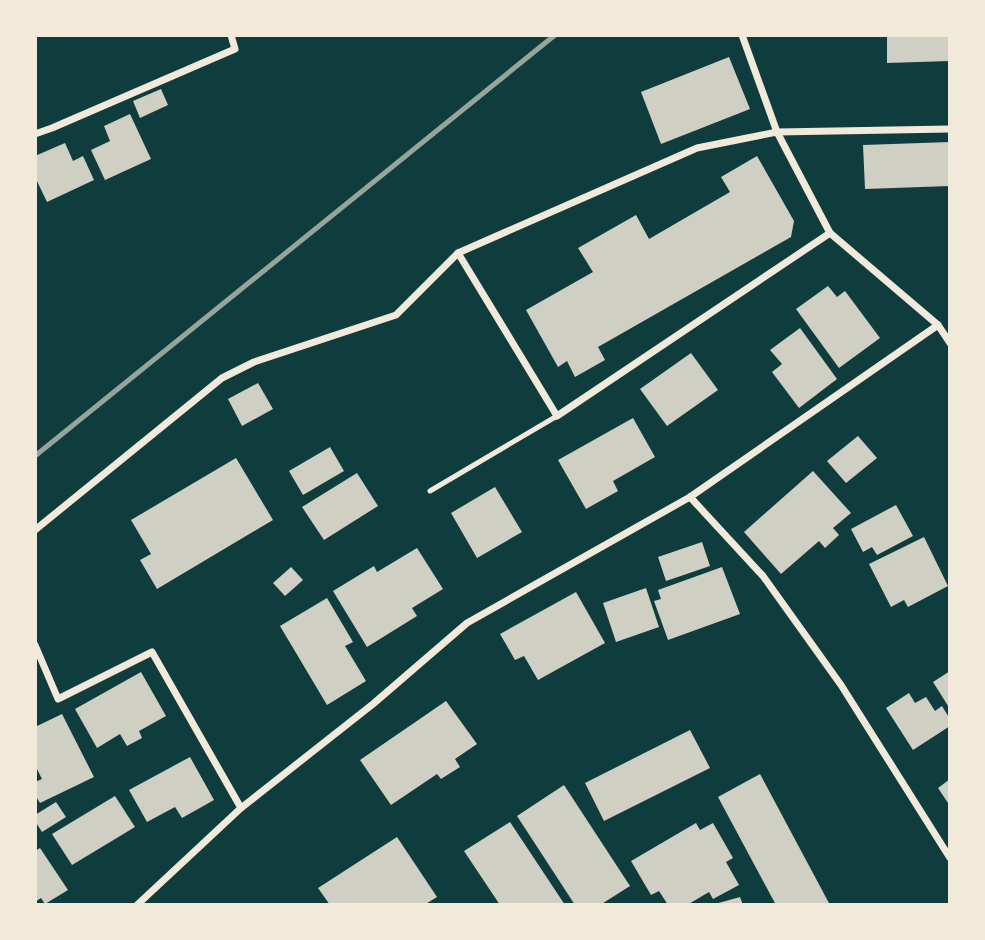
<svg xmlns="http://www.w3.org/2000/svg" width="985" height="940" font-family="Ubuntu,sans-serif">
<style>
.building{fill:#cfcfc3}
.lines{fill:none;stroke-linecap:round;stroke-linejoin:round}
.service{stroke:#f1e9da;stroke-width:5}
.minor{stroke:#f1e9da;stroke-width:7}
.rail{stroke:#97a49c;stroke-width:5}
</style>
<rect width="100%" height="100%" fill="#0f3d3e"/>
<g class="building">
<path d="M887 35H950V61L887 63Z"/>
<path d="M729 57 750 109 661 144 641 92Z"/>
<path d="M161 89 168 105 140 118 133 101Z"/>
<path d="M130 114 151 159 105 180 91 150 110 141 104 126Z"/>
<path d="M950 142V186L865 189 863 145Z"/>
<path d="M65 143 73 161 83 156 94 180 47 202 35 177V156Z"/>
<path d="M757 156 794 221 791 237 598 347 605 360 575 377 567 361 558 367 526 310 593 272 578 248 636 215 649 239 730 192 721 177Z"/>
<path d="M828 286 837 297 845 291 880 338 839 368 796 309Z"/>
<path d="M800 328 837 379 799 408 772 372 782 364 770 350Z"/>
<path d="M691 353 718 390 667 426 640 389Z"/>
<path d="M258 383 273 409 242 426 228 399Z"/>
<path d="M633 418 655 457 613 481 618 491 586 509 558 460Z"/>
<path d="M858 436 877 458 846 483 827 461Z"/>
<path d="M330 447 344 471 303 495 289 471Z"/>
<path d="M236 458 273 520 157 589 140 560 151 554 131 520Z"/>
<path d="M813 471 851 513 833 528 839 535 825 548 819 541 781 574 744 532Z"/>
<path d="M357 473 378 506 324 540 302 507Z"/>
<path d="M495 487 522 532 477 558 451 513Z"/>
<path d="M896 505 913 536 877 555 872 547 863 552 851 529Z"/>
<path d="M924 537 948 586 908 607 904 600 891 607 869 564Z"/>
<path d="M702 542 710 566 666 581 658 557Z"/>
<path d="M417 548 443 589 412 608 417 616 367 647 333 591 374 566 377 572Z"/>
<path d="M291 567 303 580 285 596 273 583Z"/>
<path d="M722 567 740 614 668 640 654 601 661 599 658 590Z"/>
<path d="M646 588 659 627 616 642 603 603Z"/>
<path d="M576 592 605 643 538 680 524 656 515 660 500 634Z"/>
<path d="M327 598 353 642 345 646 366 681 327 705 280 626Z"/>
<path d="M950 671V709L933 682Z"/>
<path d="M141 672 166 716 139 731 142 738 127 746 120 734 97 748 75 709Z"/>
<path d="M909 693 915 703 926 697 935 711 942 706 950 719V726L913 750 886 708Z"/>
<path d="M446 701 477 744 455 759 460 767 441 779 437 774 391 805 360 760Z"/>
<path d="M62 714 94 777 40 803 35 795V782L42 779 35 765V727Z"/>
<path d="M690 730 710 768 604 821 585 783Z"/>
<path d="M190 757 214 800 182 818 175 807 147 822 129 790Z"/>
<path d="M760 774 830 905H776L718 797Z"/>
<path d="M950 779V806L938 788Z"/>
<path d="M564 785 630 886 600 905H575L517 816Z"/>
<path d="M115 796 135 827 72 865 52 834Z"/>
<path d="M56 802 66 817 42 832 35 821V815Z"/>
<path d="M510 822 565 905H500L464 851Z"/>
<path d="M696 823 700 830 713 823 733 858 726 862 739 885 713 899 709 892 687 905H668L659 891 651 895 631 861Z"/>
<path d="M397 837 437 897 424 905H330L318 888Z"/>
<path d="M40 848 68 890 45 904 41 898 35 902V851Z"/>
<path d="M740 897 743 905H715V904Z"/>
</g>
<g class="lines">
<path class="service" d="M430 491 557 416"/>
<g class="minor">
<path d="M742 35 777 132 830 233 938 325 950 343"/>
<path d="M35 134 52 128 235 49 231 35"/>
<path d="M458 253 557 416 830 233"/>
<path d="M690 497 763 576 841 685 950 858"/>
<path d="M35 530 222 378 254 362 396 315 458 253 697 148 777 132 950 129"/>
<path d="M35 645 58 699 152 652 241 808"/>
<path d="M137 905 241 808 373 704 467 623 690 497 938 325"/>
</g>
<path class="rail" d="M35 456 555 35"/>
</g>
<rect width="985" height="940" fill="none" stroke="#f1e9da" stroke-width="74"/>
</svg>
